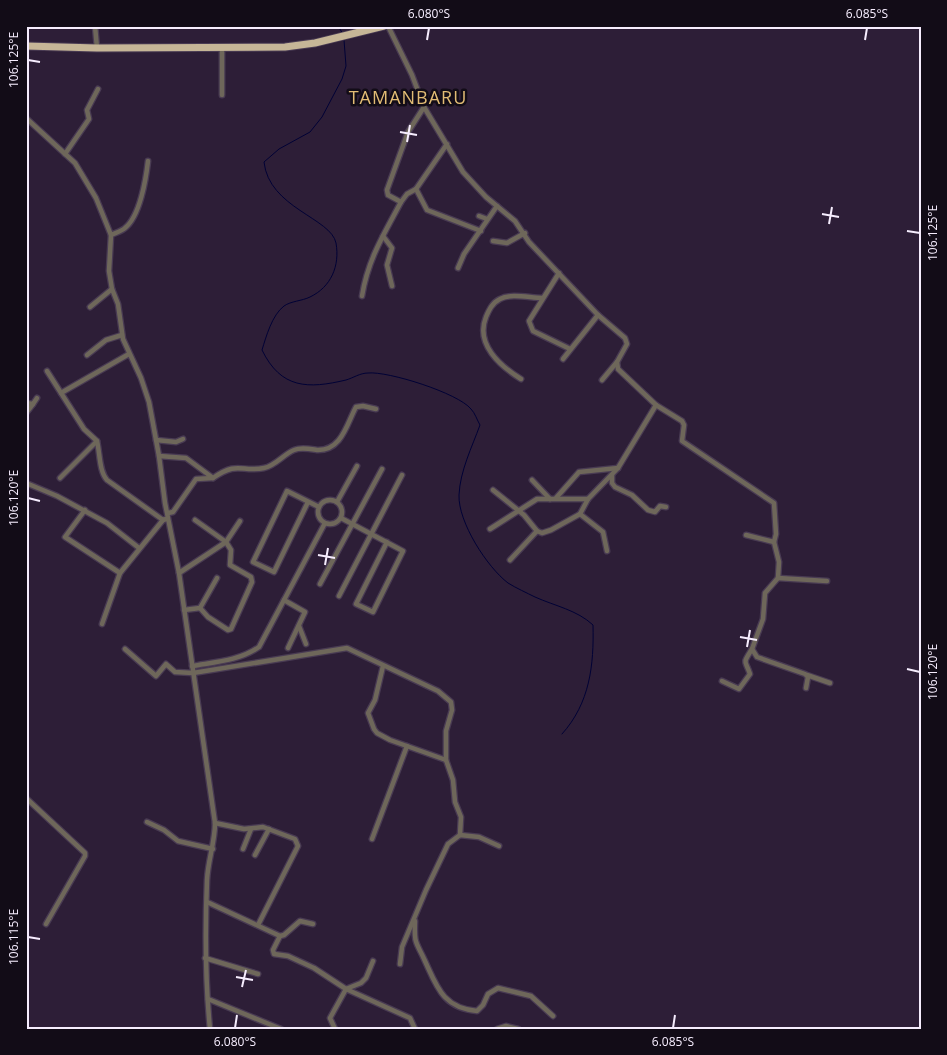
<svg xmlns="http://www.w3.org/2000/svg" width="947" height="1055" font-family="'Open Sans',sans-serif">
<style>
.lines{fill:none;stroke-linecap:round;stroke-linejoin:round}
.stream{stroke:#000135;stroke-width:1}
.minor-casing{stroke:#493b53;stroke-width:7}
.trunk-casing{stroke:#493b53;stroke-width:9}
.minor{stroke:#6e675a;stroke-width:4.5}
.trunk{stroke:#c6b697;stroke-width:7}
.ticks{fill:none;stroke:#f6edfe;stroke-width:2}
.labels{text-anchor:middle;stroke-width:5;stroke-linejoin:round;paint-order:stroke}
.quarter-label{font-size:18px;letter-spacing:1px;fill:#e2bc75;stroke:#120c17}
.neatline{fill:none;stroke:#f6edfe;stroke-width:2}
.ticks-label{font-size:12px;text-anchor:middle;fill:#f6edfe}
</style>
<rect width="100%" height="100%" fill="#2d1e37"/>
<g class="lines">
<g class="stream">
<path d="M338 26 343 34"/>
<path d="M344 40 346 66 342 79 322 117 310 132 279 149 264 162C269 208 331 218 336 243 340 266 331 287 310 297 302 301 291 301 284 306 272 315 266 337 262 350 281 389 308 389 346 380 353 378 360 373 368 373 388 371 458 393 471 409 475 413 477 420 480 425 472 447 460 471 459 495 458 522 487 567 508 583 516 588 527 593 535 597 555 606 577 610 593 625 594 665 590 703 562 734"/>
</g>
<defs>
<g id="minor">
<path d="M95 26 97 48"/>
<path d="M388 26 412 75 424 107 463 172 486 197 515 221 529 242 598 315 625 338 627 344 617 362 618 369 656 405 682 421 684 425 682 441 774 503 776 534 774 542 779 562 778 578 765 593 763 619 752 649 757 657 805 674 808 677 806 688"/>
<path d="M222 47V95"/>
<path d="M26 118 75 163 96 198 111 235 109 271 112 289 118 304 123 339 141 378 149 402 159 456 165 503 179 573 215 823C215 842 208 860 207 880 205 930 205 979 210 1029"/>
<path d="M65 154 89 119 87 110 98 89"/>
<path d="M416 189 427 210 481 231"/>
<path d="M401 202 388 195 387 190 408 132 424 107"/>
<path d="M479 216 487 219"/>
<path d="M111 235C115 233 122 231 125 228 140 216 146 179 148 161"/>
<path d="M383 236 392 248 387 265 392 286"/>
<path d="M493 241 507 243 525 233"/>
<path d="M458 268 464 254 497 206"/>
<path d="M559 273 529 321 533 331 570 349"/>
<path d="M362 296C368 259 384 234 401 202L407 194 416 189 447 144"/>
<path d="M90 307 112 289"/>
<path d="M87 355 106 340 122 335"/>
<path d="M563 359 598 315"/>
<path d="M47 371 84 429 97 441 60 478"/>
<path d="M521 379C500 366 475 344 486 317 489 310 492 303 500 299 511 293 530 298 542 298"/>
<path d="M602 380 617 362"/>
<path d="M61 393 129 354"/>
<path d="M26 403 33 404 37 398"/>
<path d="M26 413 33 404"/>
<path d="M156 440 176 442 183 439"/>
<path d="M97 441C100 453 99 471 107 480L163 520 166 519"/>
<path d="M159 456 186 458 213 478"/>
<path d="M612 475V483L615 487 632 495 648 510 655 512 660 506 666 507"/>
<path d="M532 480 550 499"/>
<path d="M26 483 57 496 107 523 139 548"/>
<path d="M493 490 524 515 537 531 542 533 551 530 580 514 588 499 618 468 656 405"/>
<path d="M556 498 579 472 618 468"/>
<circle cx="330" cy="512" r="12"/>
<path d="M308 502 274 572 253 562 287 491 319 507"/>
<path d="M337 502 357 466"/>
<path d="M85 510 65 537 120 573"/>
<path d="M168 513 173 512 196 479 213 478C239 460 241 473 264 468 275 466 284 454 294 450 301 447 310 449 317 450 342 451 347 423 356 407L363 406 376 409"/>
<path d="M580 514 603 532 607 551"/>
<path d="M341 518 403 551 373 612 356 604 387 542"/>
<path d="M490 529 537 499H588"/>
<path d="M746 535 774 542"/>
<path d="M510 560 537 531"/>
<path d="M179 573 226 542 240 521"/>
<path d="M778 578 827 581"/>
<path d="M320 584 382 469"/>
<path d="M339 596 402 475"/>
<path d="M284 600 305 612 288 648"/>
<path d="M200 608 217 578"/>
<path d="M184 610 200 608 208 617 228 630 231 629 252 582 251 577 230 565 231 550 226 542 195 520"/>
<path d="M102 624 120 573 163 520"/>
<path d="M299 626 306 644"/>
<path d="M125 649 156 676 166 664 175 672 193 673 347 648 438 691 451 702 452 710 446 731V760L453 780 455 802 461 817 460 835 448 844 426 890 402 947 400 964"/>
<path d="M192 666C215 662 239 661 259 647L325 523"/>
<path d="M383 666 375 700 368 713 374 729 377 733 390 740 446 760"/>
<path d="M807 675 830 683"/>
<path d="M722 681 739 689 750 674C745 659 742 665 752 649"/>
<path d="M26 798 85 853V856L46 924"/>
<path d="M147 822 164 830 178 841 213 849"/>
<path d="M215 823 244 829 263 827 295 839 298 846 258 925"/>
<path d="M460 835 479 837 499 846"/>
<path d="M372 839 407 746"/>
<path d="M243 849 251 829"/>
<path d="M255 855 269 829"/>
<path d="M207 902 280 936 284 935 300 921 313 924"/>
<path d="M415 921C414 945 416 941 425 961 437 987 443 1008 477 1011L483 1005 488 994 498 988 531 996 553 1016"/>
<path d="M280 936 273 950 274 954 288 956 314 968 346 989 410 1018 415 1029"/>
<path d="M205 958 258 974"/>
<path d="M208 999 281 1029"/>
<path d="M335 1029 330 1018 346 989 361 983 366 978 373 961"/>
<path d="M497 1029 506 1026 518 1029"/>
</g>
<path id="trunk" d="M26 46 97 48 285 47 315 43 384 26"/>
</defs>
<use href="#minor" class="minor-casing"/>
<use href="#trunk" class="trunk-casing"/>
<use href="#minor" class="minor"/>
<use href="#trunk" class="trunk"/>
</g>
<path class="ticks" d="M427 40 429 28M865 40 867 28M28 60 40 62M400 132 417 135M407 142 410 125M822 214 839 217M829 224 832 207M907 231 920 233M28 498 40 501M318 555 335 558M325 565 328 548M740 637 757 640M747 647 750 630M907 669 920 672M28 937 40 939M236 977 253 980M242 987 246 970M235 1028 237 1015M673 1028 675 1015"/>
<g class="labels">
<g class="quarter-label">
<text x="408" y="104">TAMANBARU</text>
</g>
</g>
<rect width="947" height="1055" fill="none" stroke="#120c17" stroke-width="55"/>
<rect x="28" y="28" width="892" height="1000" class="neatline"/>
<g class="ticks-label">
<text x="429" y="18">6.080°S</text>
<text x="867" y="18">6.085°S</text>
<text transform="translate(14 60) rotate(-90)" y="4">106.125°E</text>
<text transform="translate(933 233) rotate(-90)" y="4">106.125°E</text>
<text transform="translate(14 498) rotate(-90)" y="4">106.120°E</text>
<text transform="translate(933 672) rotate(-90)" y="4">106.120°E</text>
<text transform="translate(14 937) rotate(-90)" y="4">106.115°E</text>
<text x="235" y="1046">6.080°S</text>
<text x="673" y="1046">6.085°S</text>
</g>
</svg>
